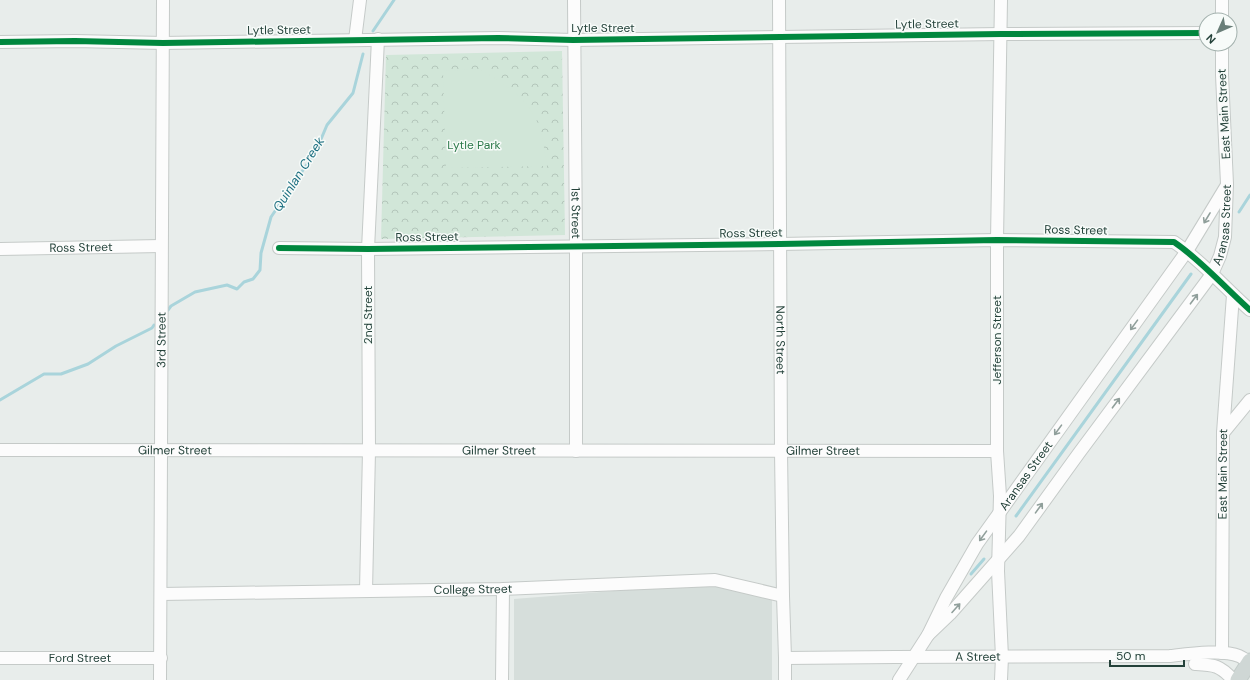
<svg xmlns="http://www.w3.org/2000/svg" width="1250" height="680" font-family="'DM Sans',sans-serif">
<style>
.built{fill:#d6dedb}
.park{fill:url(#park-crowns)}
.pitch{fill:#d1e6d8}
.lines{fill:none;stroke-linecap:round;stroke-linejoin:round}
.stream{stroke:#a9d4db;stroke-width:3}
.minor-casing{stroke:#c5cac8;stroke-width:14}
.major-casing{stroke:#c3ccc9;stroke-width:17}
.minor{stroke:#fcfcfc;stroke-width:12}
.major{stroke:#cfd7d5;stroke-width:15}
.cycleway-casing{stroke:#f7fbf9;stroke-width:8}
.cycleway{stroke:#00873e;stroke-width:6}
.oneway{stroke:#909f9b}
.labels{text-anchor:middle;stroke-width:3;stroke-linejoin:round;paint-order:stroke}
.street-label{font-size:12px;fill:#24423a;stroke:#f7fbf9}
.park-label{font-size:12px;fill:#2d7a4b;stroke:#f7fbf9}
.water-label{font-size:13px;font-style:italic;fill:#1c6f80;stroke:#f7fbf9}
</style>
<defs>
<pattern id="park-crowns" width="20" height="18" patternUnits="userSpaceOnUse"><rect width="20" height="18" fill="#d1e6d8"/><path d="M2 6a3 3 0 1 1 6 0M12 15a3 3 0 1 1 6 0" fill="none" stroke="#b3c6ba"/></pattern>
</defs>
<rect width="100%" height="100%" fill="#e8edeb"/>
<path class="built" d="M713 583 772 598V680H514V599Z"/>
<path class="park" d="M562 51 565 235 381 239 386 55Z"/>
<path class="pitch" d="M479 69C500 81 521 93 534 115 541 127 545 152 547 166L446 168 443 71Z"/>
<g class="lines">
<g class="stream">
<path d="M373 31 394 0"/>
<path d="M1239 212 1250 195"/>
<path d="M168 310 171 306 195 292 227 285 237 289 244 282 253 279 260 270 261 253 271 217 316 151 327 125 353 93 363 54"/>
<path d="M0 400 44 374H61L88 364 116 346 152 328 154 325"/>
<path d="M1016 516 1191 274"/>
<path d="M971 574 984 559"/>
</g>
<defs>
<g id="minor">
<path id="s1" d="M574 0 576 246V451"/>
<path id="s2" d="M779 0 781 451 783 596 785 658V680"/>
<path d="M1001 0 997 240V451L1000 496 998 571 1002 657 1001 680"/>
<path d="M1222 0V20"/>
<path d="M355 40 360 0"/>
<path d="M0 42 75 41 163 43 498 38 573 40 1001 34 1206 33"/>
<path d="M279 248 368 249 780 244 997 240 1174 242C1202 261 1224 287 1250 310"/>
<path id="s3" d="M0 249 161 246"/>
<path d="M1223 433 1250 400"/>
<path id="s4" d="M0 450 997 451"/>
<path d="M366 591 369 451 368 249 378 39"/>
<path id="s5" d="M161 594 503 589 715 580 783 596"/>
<path id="s6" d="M928 635 950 614 1019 536 1079 453 1212 274 1220 256 1225 237 1227 184 1222 75V44"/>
<path id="s7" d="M1222 653 1223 433 1233 295"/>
<path id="s8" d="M0 658H161"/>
<path id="s9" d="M785 658 895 657 1170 656C1188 654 1223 649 1239 656 1243 658 1246 660 1250 662"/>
<path d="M1195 664C1214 665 1220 665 1233 680"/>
<path id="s10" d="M160 680 163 0"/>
<path d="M502 680 503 589"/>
<path id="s11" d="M899 680 928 635 946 598 977 544 1187 251 1227 185"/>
</g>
<path id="major" d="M1238 680 1250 661"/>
</defs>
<use href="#minor" class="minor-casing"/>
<use href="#major" class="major-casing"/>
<use href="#minor" class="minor"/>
<use href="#major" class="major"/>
<defs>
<g id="cycleway">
<path d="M0 42 75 41 163 43 498 38 573 40 1001 34 1206 33"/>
<path d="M279 248 368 249 780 244 997 240 1174 242C1202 261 1224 287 1250 310"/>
</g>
</defs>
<use href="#cycleway" class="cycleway-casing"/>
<use href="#cycleway" class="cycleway"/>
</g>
<defs><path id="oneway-shaft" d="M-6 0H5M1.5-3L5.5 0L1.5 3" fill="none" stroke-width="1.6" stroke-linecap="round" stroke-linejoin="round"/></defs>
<g class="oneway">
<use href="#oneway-shaft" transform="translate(1207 218) rotate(121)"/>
<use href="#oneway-shaft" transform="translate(1194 299) rotate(-53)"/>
<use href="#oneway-shaft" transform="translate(1134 325) rotate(126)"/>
<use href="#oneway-shaft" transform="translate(1116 403) rotate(-53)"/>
<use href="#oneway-shaft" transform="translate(1058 430) rotate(126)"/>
<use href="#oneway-shaft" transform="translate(1039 508) rotate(-54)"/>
<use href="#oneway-shaft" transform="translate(983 536) rotate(126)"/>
<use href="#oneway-shaft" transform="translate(956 608) rotate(-48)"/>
</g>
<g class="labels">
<g class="street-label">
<text transform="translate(927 24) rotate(-1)" y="4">Lytle Street</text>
<text x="603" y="32">Lytle Street</text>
<text transform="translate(279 30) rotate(-1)" y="4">Lytle Street</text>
<text transform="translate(1224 114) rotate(-93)" y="4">East Main Street</text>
<text dy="4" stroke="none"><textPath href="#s1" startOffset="213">1st Street</textPath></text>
<text dy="4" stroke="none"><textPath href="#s6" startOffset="511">Aransas Street</textPath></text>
<text transform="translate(1076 230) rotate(1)" y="4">Ross Street</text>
<text transform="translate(751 233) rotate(-1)" y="4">Ross Street</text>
<text transform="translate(427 237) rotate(-1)" y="4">Ross Street</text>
<text dy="4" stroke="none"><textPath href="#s3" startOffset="81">Ross Street</textPath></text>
<text transform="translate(368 315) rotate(-90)" y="4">2nd Street</text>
<text dy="4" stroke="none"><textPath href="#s10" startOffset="340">3rd Street</textPath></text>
<text dy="4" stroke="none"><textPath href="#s2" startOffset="340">North Street</textPath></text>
<text transform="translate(997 340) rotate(-90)" y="4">Jefferson Street</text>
<text dy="4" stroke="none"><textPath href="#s4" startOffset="175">Gilmer Street</textPath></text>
<text dy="4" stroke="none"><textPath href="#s4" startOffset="499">Gilmer Street</textPath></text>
<text dy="4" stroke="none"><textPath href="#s4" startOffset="823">Gilmer Street</textPath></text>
<text dy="4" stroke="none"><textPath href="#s7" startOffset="179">East Main Street</textPath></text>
<text dy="4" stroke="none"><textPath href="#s11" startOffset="241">Aransas Street</textPath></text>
<text dy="4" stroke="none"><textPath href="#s5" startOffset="312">College Street</textPath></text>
<text dy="4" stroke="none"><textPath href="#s9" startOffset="193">A Street</textPath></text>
<text dy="4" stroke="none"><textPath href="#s8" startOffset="80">Ford Street</textPath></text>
</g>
<g class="park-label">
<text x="474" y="149">Lytle Park</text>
</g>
<g class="water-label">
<text transform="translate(298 174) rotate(-58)" y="5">Quinlan Creek</text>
</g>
</g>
<g transform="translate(1218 32) rotate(225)"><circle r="19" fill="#f7fbf9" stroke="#a3b1ad"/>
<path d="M0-3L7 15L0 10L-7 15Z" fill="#697e78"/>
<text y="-6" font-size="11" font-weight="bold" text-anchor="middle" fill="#24423a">N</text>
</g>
<path d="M1110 660v6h74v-6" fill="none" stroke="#24423a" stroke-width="2"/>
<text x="1116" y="660" font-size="12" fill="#24423a" stroke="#f7fbf9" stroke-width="3" paint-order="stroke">50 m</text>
</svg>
